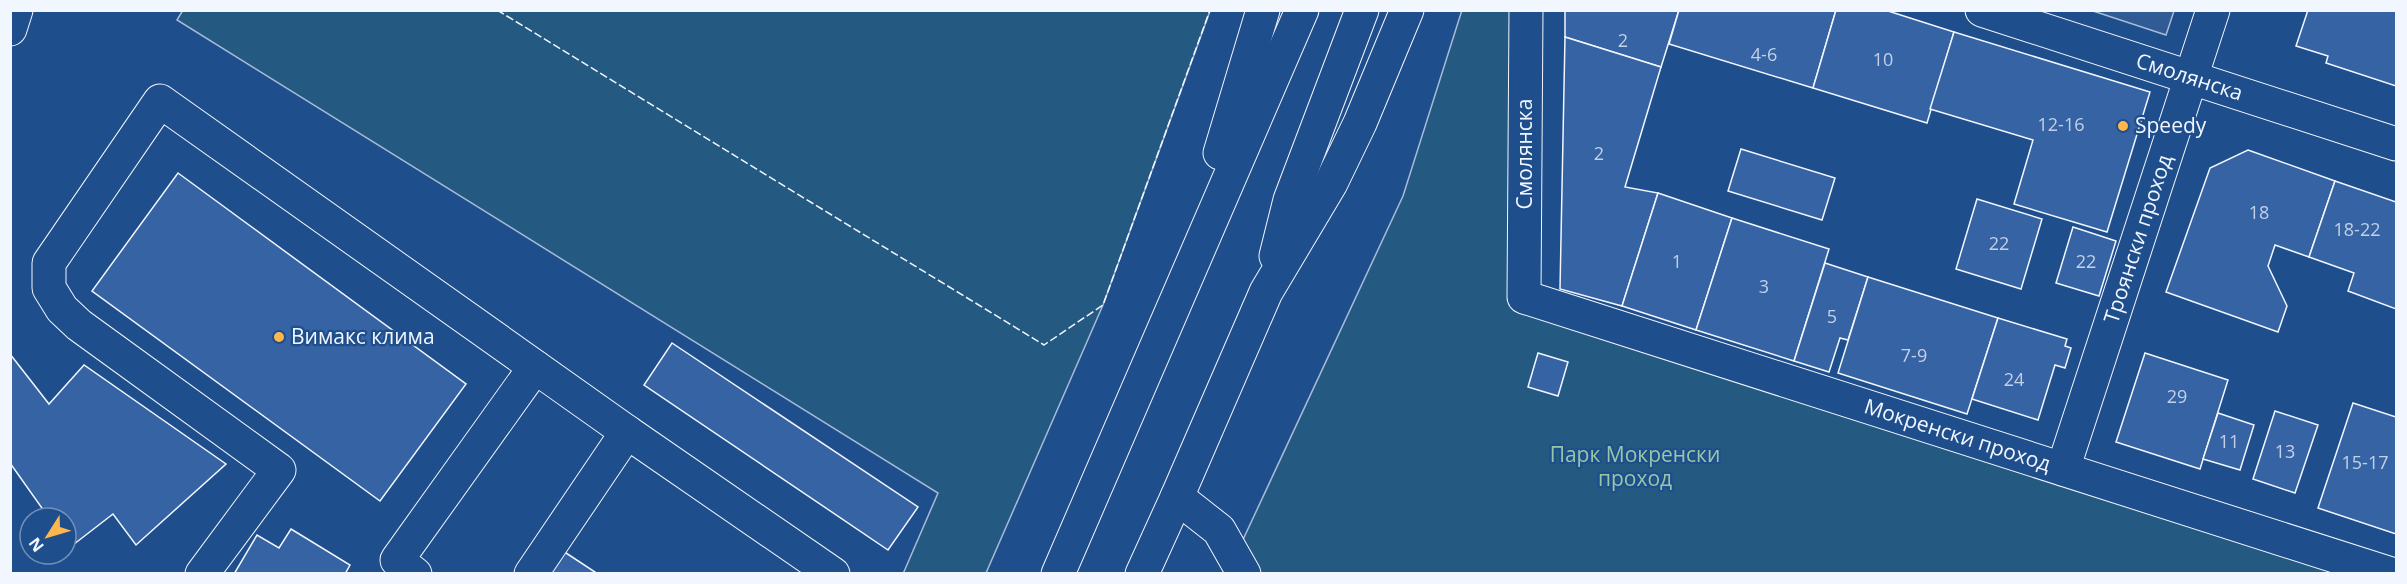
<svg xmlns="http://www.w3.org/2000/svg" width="2407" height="584" font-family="'Open Sans',sans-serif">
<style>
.green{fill:#245a82;stroke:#a8bbd7;stroke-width:1.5}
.parking{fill:#305b95;stroke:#a8bbd7;stroke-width:1.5}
.building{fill:#3563a3;stroke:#f2f6ff;stroke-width:1.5}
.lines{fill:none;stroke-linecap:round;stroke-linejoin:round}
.minor-casing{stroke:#f2f6ff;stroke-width:35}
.major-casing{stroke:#f2f6ff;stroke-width:35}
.minor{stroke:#1f4e8c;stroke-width:33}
.major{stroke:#1f4e8c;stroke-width:33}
.fence{stroke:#f2f6ff;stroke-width:1.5;stroke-dasharray:8 3;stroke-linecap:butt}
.poi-dot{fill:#ffb74d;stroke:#1f4e8c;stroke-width:2}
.labels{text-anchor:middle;stroke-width:4.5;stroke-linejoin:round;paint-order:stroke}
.number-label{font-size:18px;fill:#c3d1e8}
.street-label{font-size:21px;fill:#f2f6ff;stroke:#1f4e8c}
.poi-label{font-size:21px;fill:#f2f6ff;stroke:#1f4e8c;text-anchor:start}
.park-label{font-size:21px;fill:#97c8a6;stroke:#1f4e8c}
</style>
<rect width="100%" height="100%" fill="#1f4e8c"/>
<g class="green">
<path d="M183 10H1210V11L1103 305 986 573 903 574 938 493 177 20Z"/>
<path d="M1462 10 1526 11 1524 297 2391 574H1227L1403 196Z"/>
</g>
<path class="parking" d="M2093 11H2174L2166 35Z"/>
<g class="building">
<path d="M1565 10H1679L1661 67 1565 37Z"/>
<path d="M1679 10H1836L1813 88 1669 44Z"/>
<path d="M1836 10H1885L1954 32 1927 123 1813 88Z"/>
<path d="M2308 10H2396V86L2326 63 2328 56 2296 46Z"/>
<path d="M1954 32 2150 92 2107 232 2014 204 2033 140 1930 109Z"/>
<path d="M1565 37 1661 67 1625 187 1658 193 1622 306 1560 289Z"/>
<path d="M1741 149 1835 178 1822 220 1728 191Z"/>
<path d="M2248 150 2335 181 2309 257 2275 245 2268 266 2287 306 2278 332 2166 292 2210 168Z"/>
<path d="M178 173 466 384 380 501 92 291Z"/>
<path d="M2335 181 2396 202V309L2348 291 2354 273 2309 257Z"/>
<path d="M1658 193 1732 218 1696 330 1622 306Z"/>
<path d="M1977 199 2042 219 2021 289 1956 269Z"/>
<path d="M1732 218 1829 249 1794 361 1696 330Z"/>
<path d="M2073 227 2116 241 2099 296 2056 283Z"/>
<path d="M1825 263 1868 277 1848 340 1840 338 1829 372 1794 361Z"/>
<path d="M1868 277 1998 318 1967 414 1838 373Z"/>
<path d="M1998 318 2067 339 2065 346 2071 348 2065 368 2055 365 2038 420 1972 399Z"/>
<path d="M672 343 918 507 888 550 644 385Z"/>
<path d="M1538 353 1568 362 1558 396 1528 387Z"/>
<path d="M2145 353 2228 380 2200 469 2116 442Z"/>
<path d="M10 354 49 404 84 365 226 464 136 545 113 514 69 548 66 543V518H49L10 463Z"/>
<path d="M2353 403 2396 417V534L2318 508Z"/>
<path d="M2275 411 2318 425 2295 493 2253 479Z"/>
<path d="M2218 413 2254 425 2240 470 2203 459Z"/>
<path d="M291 529 350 565 345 574H234L257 535 279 548Z"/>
<path d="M560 549 598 574H544Z"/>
</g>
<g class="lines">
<defs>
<g id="minor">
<path id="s1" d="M1526 10 1524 297 2391 574"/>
<path id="s2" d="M1982 10 2396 144"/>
<path d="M10 29 16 10"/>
<path id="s3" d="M2063 469 2213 10"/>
<path d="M1177 497 1219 530 1244 574"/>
<path d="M202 574 279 470 79 325 62 309 49 288V263L160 101 627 432"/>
<path d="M415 574 397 560 535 367"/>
<path d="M531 574 627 432 833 574"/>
</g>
<g id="major">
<path d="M1220 153 1263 10"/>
<path d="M1276 256 1290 200 1362 10"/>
<path d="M1058 574 1302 10"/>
<path d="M1142 574 1177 497 1266 292 1331 183 1360 123 1407 10"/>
</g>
</defs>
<use href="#minor" class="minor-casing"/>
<use href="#major" class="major-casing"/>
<use href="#minor" class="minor"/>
<use href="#major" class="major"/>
<path class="fence" d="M497 10 1044 345 1103 305 1210 10"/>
</g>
<g class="poi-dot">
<circle cx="2123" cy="126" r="6"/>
<circle cx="279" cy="337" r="6"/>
</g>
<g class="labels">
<g class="number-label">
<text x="1623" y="47">2</text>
<text x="1764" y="61">4-6</text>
<text x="1883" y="66">10</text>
<text x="2061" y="131">12-16</text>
<text x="1599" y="160">2</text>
<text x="2259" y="219">18</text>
<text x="2357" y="236">18-22</text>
<text x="1999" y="250">22</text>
<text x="1677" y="268">1</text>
<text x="2086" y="268">22</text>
<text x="1764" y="293">3</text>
<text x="1832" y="323">5</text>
<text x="1914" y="362">7-9</text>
<text x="2014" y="386">24</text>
<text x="2177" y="403">29</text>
<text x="2229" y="448">11</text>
<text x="2285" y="458">13</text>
<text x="2365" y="469">15-17</text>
</g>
<g class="street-label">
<text dy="7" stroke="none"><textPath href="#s2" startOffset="218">Смолянска</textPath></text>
<text transform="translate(1525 154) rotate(-90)" y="7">Смолянска</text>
<text dy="7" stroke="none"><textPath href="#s3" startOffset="242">Троянски проход</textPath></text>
<text dy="7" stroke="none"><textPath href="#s1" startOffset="742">Мокренски проход</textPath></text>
</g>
<g class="poi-label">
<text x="2135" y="133">Speedy</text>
<text x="291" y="344">Вимакс клима</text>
</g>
<g class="park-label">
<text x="1635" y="462">Парк Мокренски<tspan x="1635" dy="24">проход</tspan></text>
</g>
</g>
<rect width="2407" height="584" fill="none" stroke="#f2f6ff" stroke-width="24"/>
<g transform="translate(48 536) rotate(233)"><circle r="28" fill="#1f4e8c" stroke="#7391ba" stroke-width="1.5"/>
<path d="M0-4.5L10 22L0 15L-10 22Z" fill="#ffb74d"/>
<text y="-9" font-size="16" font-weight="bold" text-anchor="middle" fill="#f2f6ff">N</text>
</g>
</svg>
